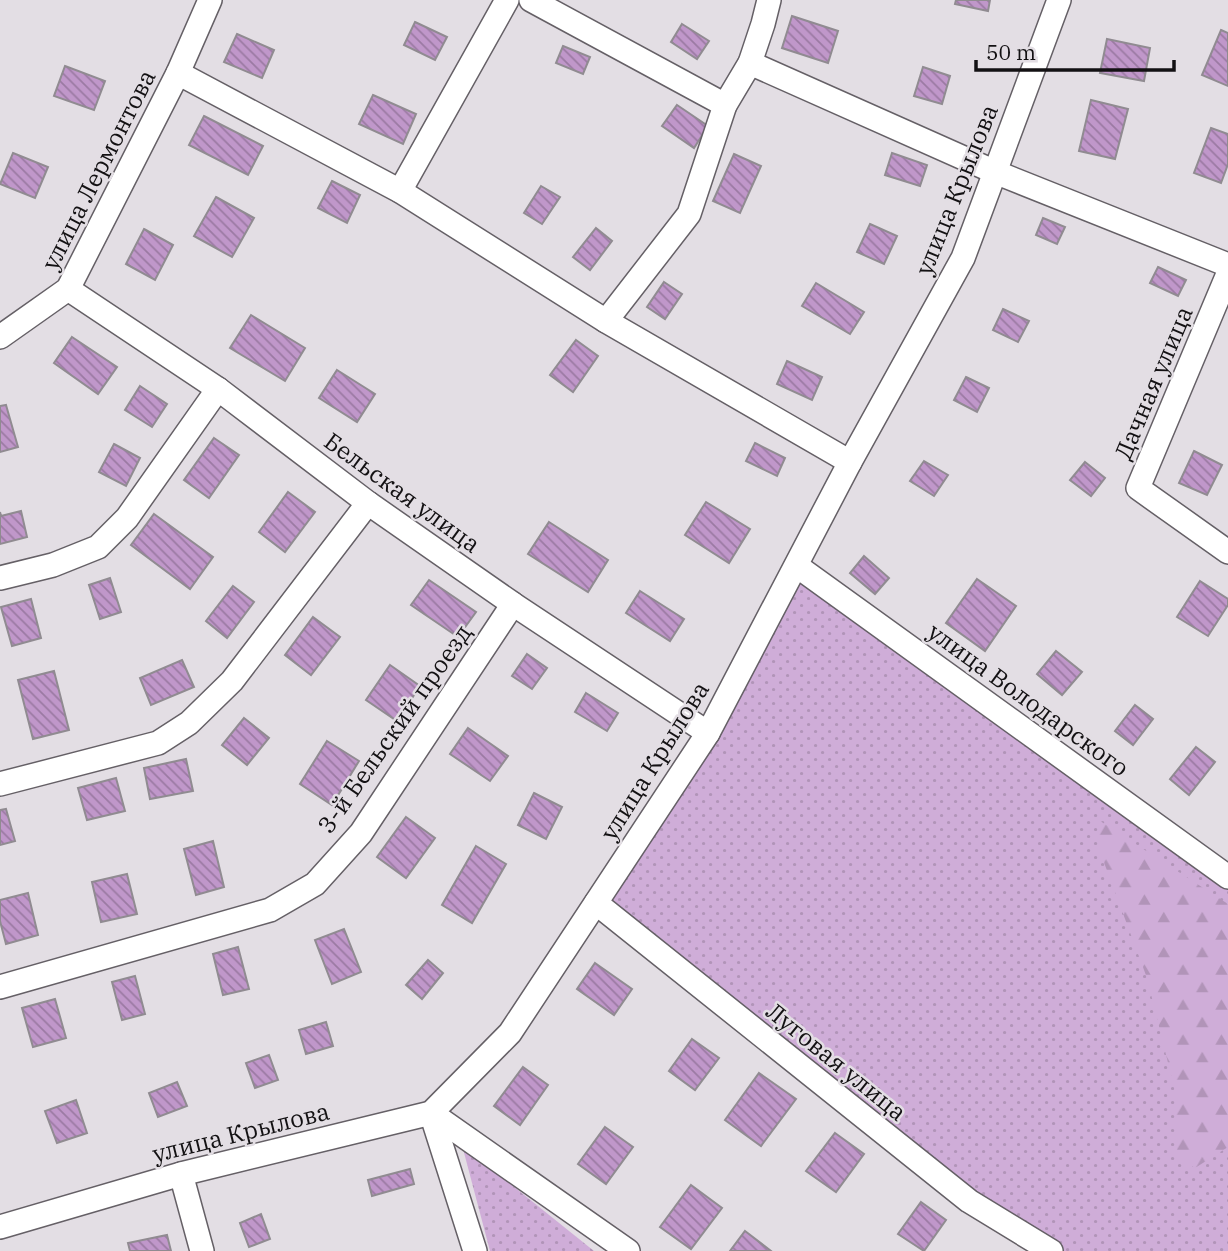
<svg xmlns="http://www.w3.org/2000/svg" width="1228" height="1251" font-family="'IBM Plex Serif',serif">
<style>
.grass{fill:url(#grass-dots)}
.forest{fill:url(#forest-firs)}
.building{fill:url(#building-back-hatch);stroke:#908b91;stroke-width:2}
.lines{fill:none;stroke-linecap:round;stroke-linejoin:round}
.street-casing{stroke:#656066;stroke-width:26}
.street{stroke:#fff;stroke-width:23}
.labels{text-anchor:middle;stroke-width:5;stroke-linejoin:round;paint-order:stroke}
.street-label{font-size:24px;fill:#131113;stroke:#e3dee4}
</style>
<defs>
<pattern id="grass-dots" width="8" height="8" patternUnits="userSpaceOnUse" patternTransform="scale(1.75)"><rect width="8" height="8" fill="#cfadd8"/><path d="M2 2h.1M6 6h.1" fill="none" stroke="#b194b8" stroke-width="1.8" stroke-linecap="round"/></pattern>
<pattern id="forest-firs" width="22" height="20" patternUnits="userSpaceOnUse" patternTransform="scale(1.75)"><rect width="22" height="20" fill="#cfadd8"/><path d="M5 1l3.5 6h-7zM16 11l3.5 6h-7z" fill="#b194b8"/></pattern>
<pattern id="building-back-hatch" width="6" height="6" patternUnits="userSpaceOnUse" patternTransform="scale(1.75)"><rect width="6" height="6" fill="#c097ca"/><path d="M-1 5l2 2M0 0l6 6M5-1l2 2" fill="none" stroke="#9b7aa3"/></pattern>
</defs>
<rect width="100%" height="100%" fill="#e3dee4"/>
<g class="grass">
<path d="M797 566 1228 877V1251H1051L596 903Z"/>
<path d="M462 1145 594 1251H490Z"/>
</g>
<path class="forest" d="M1097 819 1228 904V1147L1195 1168 1177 1157 1175 1091 1147 978 1099 849Z"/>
<g class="building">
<path d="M956 0H990L988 11 955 4Z"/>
<path d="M792 16 838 31 828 63 782 48Z"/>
<path d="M415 22 447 37 435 60 404 45Z"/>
<path d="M682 24 709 41 697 59 671 42Z"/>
<path d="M1221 30 1228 33V86L1202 75Z"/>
<path d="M237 34 274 50 262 78 224 62Z"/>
<path d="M1107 39 1150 48 1144 81 1100 73Z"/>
<path d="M563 46 590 57 583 74 556 63Z"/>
<path d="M65 66 105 81 94 110 54 96Z"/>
<path d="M923 67 950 76 942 104 914 96Z"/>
<path d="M373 95 416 114 403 144 359 124Z"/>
<path d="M1091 100 1128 109 1115 159 1079 151Z"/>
<path d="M677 105 708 126 694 148 662 126Z"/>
<path d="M204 116 263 146 248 175 189 145Z"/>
<path d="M1211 128 1228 134V164L1221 183 1194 173Z"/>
<path d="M13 153 48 167 35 198 0 184Z"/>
<path d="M892 153 927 165 920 186 885 175Z"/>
<path d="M734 154 761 166 740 213 713 201Z"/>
<path d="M332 181 360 195 347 223 318 208Z"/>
<path d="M541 186 560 197 542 224 524 213Z"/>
<path d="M216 197 254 218 232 257 194 236Z"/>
<path d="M1043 218 1065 227 1057 244 1036 235Z"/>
<path d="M870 224 897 236 884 264 857 252Z"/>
<path d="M596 228 612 241 590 270 573 257Z"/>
<path d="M144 229 173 245 155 280 126 264Z"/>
<path d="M1158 267 1186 280 1178 296 1150 283Z"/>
<path d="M664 282 682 294 665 319 647 307Z"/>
<path d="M816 283 864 312 850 334 802 306Z"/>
<path d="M1003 309 1029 321 1018 342 993 330Z"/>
<path d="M251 315 305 348 285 381 230 348Z"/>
<path d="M72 337 117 367 98 394 54 363Z"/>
<path d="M576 340 598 356 573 392 550 375Z"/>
<path d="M787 361 822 377 812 400 777 384Z"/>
<path d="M337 370 375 394 357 422 319 398Z"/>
<path d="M966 377 989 388 977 412 954 400Z"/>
<path d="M140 386 167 404 152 427 125 410Z"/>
<path d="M6 405 18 447 0 452V406Z"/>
<path d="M214 438 239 455 209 498 184 480Z"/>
<path d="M755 443 785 458 777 476 746 461Z"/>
<path d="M114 444 140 458 126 486 99 472Z"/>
<path d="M1194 451 1222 465 1207 495 1179 483Z"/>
<path d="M924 461 948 475 934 496 910 481Z"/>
<path d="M1085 462 1105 478 1091 496 1070 480Z"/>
<path d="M288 492 315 512 285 552 259 532Z"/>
<path d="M706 502 750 529 729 563 685 535Z"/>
<path d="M21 511 27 537 0 544V512L1 516Z"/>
<path d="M154 514 213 557 190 589 131 545Z"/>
<path d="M549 522 608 560 588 592 528 554Z"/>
<path d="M864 556 889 578 875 594 850 573Z"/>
<path d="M110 578 121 612 100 619 89 585Z"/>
<path d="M977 579 1016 606 985 651 946 623Z"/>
<path d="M429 580 476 612 458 637 411 605Z"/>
<path d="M1200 581 1228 599V605L1208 636 1177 617Z"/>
<path d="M233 586 254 602 227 638 206 621Z"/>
<path d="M640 591 684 619 670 641 626 613Z"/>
<path d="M31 599 41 638 12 646 1 607Z"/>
<path d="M313 617 340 637 311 675 285 655Z"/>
<path d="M1056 651 1082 672 1062 695 1037 674Z"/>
<path d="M527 654 547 668 532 689 512 676Z"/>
<path d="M182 660 194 687 151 705 140 678Z"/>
<path d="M390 665 420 686 397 721 366 700Z"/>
<path d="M54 671 69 730 33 739 18 680Z"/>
<path d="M586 693 618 713 607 731 575 712Z"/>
<path d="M1135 705 1153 719 1133 745 1115 731Z"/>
<path d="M244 718 269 738 247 765 222 745Z"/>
<path d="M468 728 508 756 490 781 450 754Z"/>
<path d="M327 741 359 761 332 805 300 784Z"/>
<path d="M1196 747 1215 762 1189 795 1170 779Z"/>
<path d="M186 759 193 791 150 799 144 768Z"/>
<path d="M116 778 125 811 87 820 78 788Z"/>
<path d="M534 793 562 807 546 839 518 825Z"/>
<path d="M6 809 15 841 0 845V810Z"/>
<path d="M406 817 435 838 406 878 377 857Z"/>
<path d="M213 841 224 887 196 895 184 849Z"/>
<path d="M476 846 506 864 472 923 442 905Z"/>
<path d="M127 874 137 914 101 922 92 882Z"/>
<path d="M28 893 38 935 6 944 0 921V900Z"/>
<path d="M344 929 361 972 332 984 315 940Z"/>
<path d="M238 947 249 989 223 995 213 954Z"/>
<path d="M428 960 443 973 422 999 406 985Z"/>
<path d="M595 963 632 989 614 1015 577 989Z"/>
<path d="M135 976 145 1014 122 1020 112 982Z"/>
<path d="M55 999 66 1038 33 1047 22 1008Z"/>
<path d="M326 1022 333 1046 306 1054 299 1030Z"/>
<path d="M692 1039 719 1058 695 1090 669 1071Z"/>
<path d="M269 1055 278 1080 255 1088 246 1063Z"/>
<path d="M523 1067 548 1085 520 1125 494 1106Z"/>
<path d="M759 1073 796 1099 761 1146 725 1120Z"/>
<path d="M177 1082 187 1106 158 1117 149 1093Z"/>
<path d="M76 1100 87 1133 57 1143 45 1111Z"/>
<path d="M605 1127 633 1147 606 1184 578 1164Z"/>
<path d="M835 1133 864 1154 836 1192 806 1171Z"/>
<path d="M410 1169 414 1184 372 1196 368 1180Z"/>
<path d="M691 1185 722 1208 691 1249 660 1227Z"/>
<path d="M921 1202 946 1220 924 1251 898 1234Z"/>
<path d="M261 1214 270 1239 249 1247 240 1223Z"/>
<path d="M745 1231 771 1251H730Z"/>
<path d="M167 1235 171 1251H130L128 1243Z"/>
</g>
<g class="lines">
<defs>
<g id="street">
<path d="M531 0 725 105"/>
<path d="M750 63 995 172 1228 265"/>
<path d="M178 73 400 191 606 321 850 462"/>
<path d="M400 191 507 0"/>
<path d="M1228 274 1138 488 1228 552"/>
<path d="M68 289 218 389 368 503 513 604 708 733"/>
<path d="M606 321 689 214 725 105 750 63 763 24 769 0"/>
<path d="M0 337 68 289 178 73 210 0"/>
<path d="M797 566 1228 877"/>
<path d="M0 578 53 565 98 547 127 518 218 389"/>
<path d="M0 784 158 743 189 723 232 681 368 503"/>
<path d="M596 903 969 1201 1051 1251"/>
<path d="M0 987 270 910 315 884 361 833 513 604"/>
<path d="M431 1113 628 1251"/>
<path d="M431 1113 475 1251"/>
<path d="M181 1174 202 1251"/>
<path d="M0 1227 181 1174 431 1113 510 1033 708 733 850 462 963 258 1059 0"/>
</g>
</defs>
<use href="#street" class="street-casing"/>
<use href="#street" class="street"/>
</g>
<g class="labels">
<g class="street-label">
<text transform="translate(99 170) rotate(-63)" y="8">улица Лермонтова</text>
<text transform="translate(957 190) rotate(-68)" y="8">улица Крылова</text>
<text transform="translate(1154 383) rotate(-67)" y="8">Дачная улица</text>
<text transform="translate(402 493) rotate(36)" y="8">Бельская улица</text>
<text transform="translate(1028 700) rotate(36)" y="8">улица Володарского</text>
<text transform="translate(395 729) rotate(-55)" y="8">3-й Бельский проезд</text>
<text transform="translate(655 761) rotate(-58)" y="8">улица Крылова</text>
<text transform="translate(836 1062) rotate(39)" y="8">Луговая улица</text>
<text transform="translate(241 1133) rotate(-14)" y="8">улица Крылова</text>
</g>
</g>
<path d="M976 60v10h198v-10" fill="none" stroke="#131113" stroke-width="3.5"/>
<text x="986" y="60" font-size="21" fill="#131113" stroke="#e3dee4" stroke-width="5" paint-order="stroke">50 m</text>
</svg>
